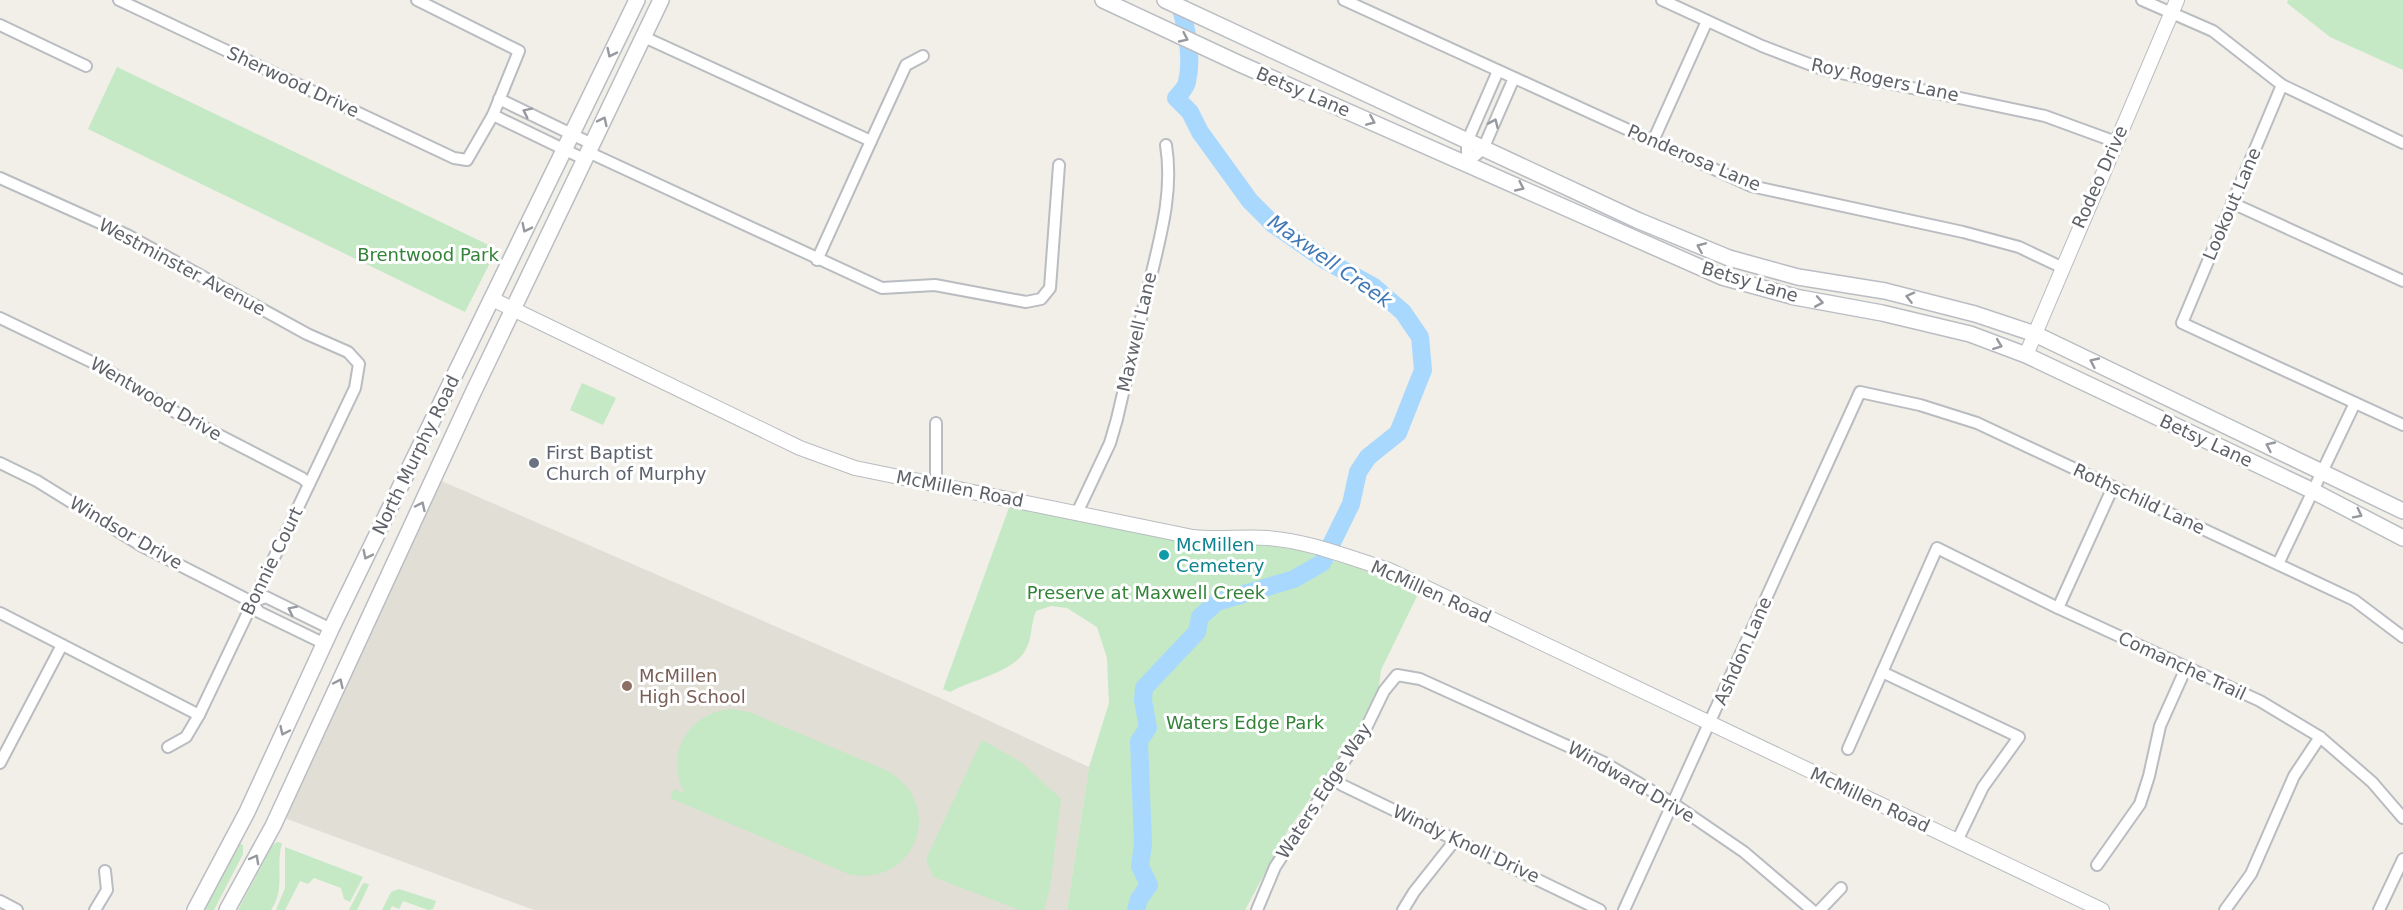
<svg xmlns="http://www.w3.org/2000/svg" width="2403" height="910" font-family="'DejaVu Sans',sans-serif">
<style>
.education{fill:#e1ded5}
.green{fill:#c4e9c4}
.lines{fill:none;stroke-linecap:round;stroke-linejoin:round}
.river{stroke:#a9d8ff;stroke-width:18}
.minor-casing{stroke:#b9bcc1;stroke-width:14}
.tertiary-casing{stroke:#b9bcc1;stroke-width:16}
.secondary-casing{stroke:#babdc3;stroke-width:18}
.minor{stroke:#fff;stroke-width:10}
.tertiary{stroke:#fff;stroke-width:14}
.secondary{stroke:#fff;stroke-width:15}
.oneway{stroke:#96999d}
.worship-dot{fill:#6b7280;stroke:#fff;stroke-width:2}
.culture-dot{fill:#0f9aa8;stroke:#fff;stroke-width:2}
.education-dot{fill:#8d6e63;stroke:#fff;stroke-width:2}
.labels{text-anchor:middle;stroke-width:6;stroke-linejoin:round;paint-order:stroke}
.street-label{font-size:18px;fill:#5e6268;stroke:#fff}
.park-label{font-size:18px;fill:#328238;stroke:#fff}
.worship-label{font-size:18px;fill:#5b616d;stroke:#fff;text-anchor:start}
.culture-label{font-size:18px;fill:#0d838f;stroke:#fff;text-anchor:start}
.education-label{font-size:18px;fill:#785e54;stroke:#fff;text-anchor:start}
.water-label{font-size:20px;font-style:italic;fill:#4278b6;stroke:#fff}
</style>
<rect width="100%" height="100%" fill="#f1efe7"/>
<path class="education" d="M437 479 940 698 1089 767 1067 910H534L287 819 283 814Z"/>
<g class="green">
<path d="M2288 0H2403V70L2330 37 2287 3Z"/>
<path d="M117 67 497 249 465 312 88 129Z"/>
<path d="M582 383 616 398 603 425 570 410Z"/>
<path d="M1010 505 1160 535 1187 543 1262 545 1298 550 1361 569 1418 594 1381 670 1379 686 1357 730 1287 832 1245 910H1067L1089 767 1109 703 1107 658 1097 627 1067 608 1051 606 1036 611C1030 624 1033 638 1025 651 1013 672 971 680 950 692L943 689Z"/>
<path d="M731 709 749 712 886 770C946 802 918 885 851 875L670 798 674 789 684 793C665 753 688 713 731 709Z"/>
<path d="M982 740 1021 762 1061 799 1050 888 1044 910H1020L933 877 926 859Z"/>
<path d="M277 842 282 843C275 867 286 888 271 910H238L272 846Z"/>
<path d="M239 843 243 845V854L214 910H205L213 889Z"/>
<path d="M285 847 363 877 350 902 344 899 341 888 314 878 308 884 300 881 285 910H276L285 888Z"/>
<path d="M363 883 369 884 368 887 357 910H349Z"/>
<path d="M399 889 436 901 433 909 428 910 403 901 399 909 392 906 390 910H382L391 892Z"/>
</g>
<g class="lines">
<path class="river" d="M1136 910 1139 899 1149 885 1140 866 1143 844 1139 741 1148 728 1143 700 1144 688 1197 632 1200 617 1217 602 1294 579 1322 563 1351 504 1358 472 1368 457 1398 433 1423 370 1420 337 1403 312 1374 287 1325 260 1273 224 1250 201 1200 132 1190 112 1176 98C1180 93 1186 88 1187 82 1193 57 1186 24 1178 0"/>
<defs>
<g id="minor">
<path d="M119 0 454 158 467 160 493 115 519 51 417 0"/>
<path d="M1344 0 1751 186 1963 232 2019 247 2061 267"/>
<path d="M1662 0 1762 46 1822 69 2045 116 2116 142"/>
<path d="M2142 0 2213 31 2282 85 2403 143"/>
<path d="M0 25 86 66"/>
<path d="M644 37 871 141 817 260"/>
<path d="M2282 85 2182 323 2403 425"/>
<path d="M499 99 592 144"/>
<path d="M493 115 584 159"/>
<path d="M871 141 906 65 923 56"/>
<path d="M1653 141 1707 21"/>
<path d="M588 152 882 288 935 285 1026 302 1041 299 1050 288 1059 165"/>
<path d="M1467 163 1483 149 1514 78"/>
<path d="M1467 163V142L1498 71"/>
<path d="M0 178 127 235 307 334 348 352 359 364 355 388 199 715 186 737 168 747"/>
<path d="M2232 203 2403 281"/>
<path d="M0 318 100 366 180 415 302 478 309 484"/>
<path d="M936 423V485"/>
<path d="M0 463 37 481 142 546 252 602 259 612 325 644"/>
<path d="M1077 513 1110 443 1117 419C1127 375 1138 332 1148 289 1159 241 1174 194 1166 145"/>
<path d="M2278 564 2355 403"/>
<path d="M252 602 266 597 331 629"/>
<path d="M2058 608 2113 487"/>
<path d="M0 613 199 715"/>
<path d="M1882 672 2019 737 1983 787 1957 841"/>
<path d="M1848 749 1937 548 2058 608 2260 701 2320 737 2372 782 2403 818"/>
<path d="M0 763 62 645"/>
<path d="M1332 778 1342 785 1600 910"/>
<path d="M2097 865 2140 804 2149 776 2160 726 2186 668"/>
<path d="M0 901 17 910"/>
<path d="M95 910 107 890 105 871"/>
<path d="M1257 910 1275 867 1366 728 1384 691 1397 675 1420 679 1603 762 1674 804 1744 852 1812 910"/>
<path d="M1403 910 1414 892 1456 839"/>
<path d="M1624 910 1860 392 1920 405 1977 423 2354 600 2403 637"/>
<path d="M1820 910 1841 888"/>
<path d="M2225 910 2251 874 2294 776 2320 737"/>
<path d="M2379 910 2403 859"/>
</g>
<g id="tertiary">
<path d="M492 299 800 448 855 468 1193 537C1218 540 1243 536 1268 538 1309 541 1350 558 1389 570L2102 910"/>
<path d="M2026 355 2177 0"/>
</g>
<g id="secondary">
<path d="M1103 0 1240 64 1722 277 1795 297 1882 313 1970 334 2026 355 2313 491 2403 538"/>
<path d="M1165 0 1637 220 1729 258 1798 277 1885 291 1975 314 2035 334 2403 511"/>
<path d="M195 910 247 812 331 629 637 0"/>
<path d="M227 910 273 826 471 397 661 0"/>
</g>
</defs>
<use href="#minor" class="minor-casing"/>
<use href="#tertiary" class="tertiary-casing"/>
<use href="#secondary" class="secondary-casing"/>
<use href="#minor" class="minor"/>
<use href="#tertiary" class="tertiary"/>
<use href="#secondary" class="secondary"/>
</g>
<defs><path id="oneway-chevron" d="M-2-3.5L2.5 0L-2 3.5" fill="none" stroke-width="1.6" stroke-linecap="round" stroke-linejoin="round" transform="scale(1.5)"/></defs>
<g class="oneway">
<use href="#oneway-chevron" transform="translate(1184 38) rotate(25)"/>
<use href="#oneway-chevron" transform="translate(611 53) rotate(116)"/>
<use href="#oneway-chevron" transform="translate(527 112) rotate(-154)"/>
<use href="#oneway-chevron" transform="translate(603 121) rotate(-64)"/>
<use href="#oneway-chevron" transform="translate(1371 121) rotate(23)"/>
<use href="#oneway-chevron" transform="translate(1494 123) rotate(-66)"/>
<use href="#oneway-chevron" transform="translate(1520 187) rotate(25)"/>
<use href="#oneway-chevron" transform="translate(526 228) rotate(116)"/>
<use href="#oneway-chevron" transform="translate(1701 247) rotate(-157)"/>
<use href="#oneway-chevron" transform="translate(1910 297) rotate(-166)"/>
<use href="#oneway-chevron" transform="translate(1819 302) rotate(10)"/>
<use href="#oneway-chevron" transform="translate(1998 345) rotate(21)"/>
<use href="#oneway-chevron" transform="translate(2094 362) rotate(-155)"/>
<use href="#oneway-chevron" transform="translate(2270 446) rotate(-155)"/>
<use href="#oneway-chevron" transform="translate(421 506) rotate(-65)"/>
<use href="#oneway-chevron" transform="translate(2358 514) rotate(27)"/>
<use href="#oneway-chevron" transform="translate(367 555) rotate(116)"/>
<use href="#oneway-chevron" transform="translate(292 610) rotate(-154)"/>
<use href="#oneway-chevron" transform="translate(339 683) rotate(-65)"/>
<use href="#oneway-chevron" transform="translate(284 731) rotate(115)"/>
<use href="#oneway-chevron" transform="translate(255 859) rotate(-61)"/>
</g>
<circle class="worship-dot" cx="534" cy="463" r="6"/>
<circle class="culture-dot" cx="1164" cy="555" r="6"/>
<circle class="education-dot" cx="627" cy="686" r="6"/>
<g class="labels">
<g class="street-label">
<text transform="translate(1885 80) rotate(12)" y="6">Roy Rogers Lane</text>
<text transform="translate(293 82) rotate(25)" y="6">Sherwood Drive</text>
<text transform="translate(1303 92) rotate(23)" y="6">Betsy Lane</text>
<text transform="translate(1694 158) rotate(23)" y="6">Ponderosa Lane</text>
<text transform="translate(2100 177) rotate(-66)" y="6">Rodeo Drive</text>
<text transform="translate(2232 204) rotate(-67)" y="6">Lookout Lane</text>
<text transform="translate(182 267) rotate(28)" y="6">Westminster Avenue</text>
<text transform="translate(1750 282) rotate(17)" y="6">Betsy Lane</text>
<text transform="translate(1137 332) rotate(-77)" y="6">Maxwell Lane</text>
<text transform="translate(156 399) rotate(30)" y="6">Wentwood Drive</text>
<text transform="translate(2206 441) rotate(25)" y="6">Betsy Lane</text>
<text transform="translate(416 455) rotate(-64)" y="6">North Murphy Road</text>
<text transform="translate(960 489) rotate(11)" y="6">McMillen Road</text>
<text transform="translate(2139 499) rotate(25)" y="6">Rothschild Lane</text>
<text transform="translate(126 533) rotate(30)" y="6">Windsor Drive</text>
<text transform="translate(272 561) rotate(-64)" y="6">Bonnie Court</text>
<text transform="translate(1431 592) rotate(24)" y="6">McMillen Road</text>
<text transform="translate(1743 651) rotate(-66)" y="6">Ashdon Lane</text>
<text transform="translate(2182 666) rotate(25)" y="6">Comanche Trail</text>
<text transform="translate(1631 782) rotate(30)" y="6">Windward Drive</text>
<text transform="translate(1324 791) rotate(-57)" y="6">Waters Edge Way</text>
<text transform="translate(1870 800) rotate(25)" y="6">McMillen Road</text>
<text transform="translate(1466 844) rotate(25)" y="6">Windy Knoll Drive</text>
</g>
<g class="park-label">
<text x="428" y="261">Brentwood Park</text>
<text x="1146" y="599">Preserve at Maxwell Creek</text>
<text x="1245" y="729">Waters Edge Park</text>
</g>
<g class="worship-label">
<text x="546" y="459">First Baptist<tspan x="546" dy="21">Church of Murphy</tspan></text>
</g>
<g class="culture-label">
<text x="1176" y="551">McMillen<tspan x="1176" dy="21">Cemetery</tspan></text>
</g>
<g class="education-label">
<text x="639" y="682">McMillen<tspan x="639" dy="21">High School</tspan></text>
</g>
<g class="water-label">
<text transform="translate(1330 261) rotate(35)" y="7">Maxwell Creek</text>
</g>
</g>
</svg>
